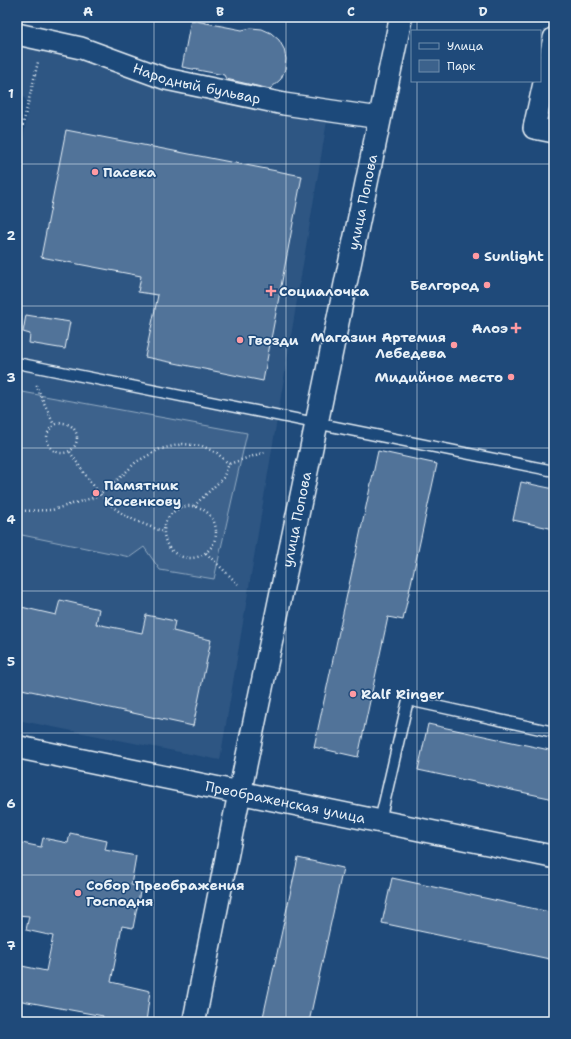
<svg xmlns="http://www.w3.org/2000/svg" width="571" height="1039" font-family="'Shantell Sans',sans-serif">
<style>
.built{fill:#2e5683}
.green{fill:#3c628c;stroke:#92aac2}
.building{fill:#517399;stroke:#e8f1f8}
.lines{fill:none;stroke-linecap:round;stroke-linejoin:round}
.lane-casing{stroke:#e8f1f8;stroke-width:13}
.street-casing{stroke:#e8f1f8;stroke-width:24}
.secondary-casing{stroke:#e8f1f8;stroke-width:25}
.primary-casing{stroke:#e8f1f8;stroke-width:25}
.path{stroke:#e8f1f8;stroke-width:2.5;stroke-dasharray:1 3;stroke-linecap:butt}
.lane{stroke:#1f4a7a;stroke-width:10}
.street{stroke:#1f4a7a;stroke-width:21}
.secondary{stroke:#1f4a7a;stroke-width:22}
.primary{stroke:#1f4a7a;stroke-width:22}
.grid{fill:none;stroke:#e8f1f8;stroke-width:1;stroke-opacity:0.55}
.poi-dot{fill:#ff9aa2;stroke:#1f4a7a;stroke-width:1.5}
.labels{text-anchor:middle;stroke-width:3;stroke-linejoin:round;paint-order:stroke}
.street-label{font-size:14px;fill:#e8f1f8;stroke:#1f4a7a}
.poi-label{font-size:14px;font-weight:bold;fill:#e8f1f8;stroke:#1f4a7a;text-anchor:start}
.neatline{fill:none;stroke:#e8f1f8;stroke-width:1.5}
.grid-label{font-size:13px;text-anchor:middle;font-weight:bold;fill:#e8f1f8}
</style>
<rect width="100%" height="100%" fill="#1f4a7a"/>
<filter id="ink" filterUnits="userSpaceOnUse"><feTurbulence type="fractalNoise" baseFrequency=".025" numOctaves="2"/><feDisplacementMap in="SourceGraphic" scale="8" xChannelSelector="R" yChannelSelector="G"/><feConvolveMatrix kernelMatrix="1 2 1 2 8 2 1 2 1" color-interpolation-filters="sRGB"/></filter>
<g filter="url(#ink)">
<path class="built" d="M17 37 330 103 220 760 17 720V174L29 104 17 88Z"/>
<g class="green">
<path d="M554 46V130L537 126Z"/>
<path d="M17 391 247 433 214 579 160 570 144 547 130 557 17 534Z"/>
</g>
<g class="building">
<path d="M191 20 242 30 251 28 262 29 271 33 279 40 284 49 286 59 285 69 281 79 270 89 226 79 224 75 182 67Z"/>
<path d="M66 130 302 176 263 381 145 357 158 295 138 292 141 276 41 257Z"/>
<path d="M26 315 70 322 65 349 29 343 30 334 23 332Z"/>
<path d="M378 451 437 464 403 620 388 617 358 757 314 747Z"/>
<path d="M521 482 554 489V529L513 520Z"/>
<path d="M60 600 99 609 96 624 142 633 146 615 175 621 173 631 211 640 193 726 17 688V606L56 615Z"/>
<path d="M428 724 554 751V799L418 770Z"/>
<path d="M70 833 107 841 105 850 136 856 131 885 141 887 133 928 122 926 111 982 150 991 146 1022H102L103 1016 17 1000V965L46 971 53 936 26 930 29 916 17 915V842L41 847 43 838 68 843Z"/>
<path d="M298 858 343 868 309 1022H288L263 1017Z"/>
<path d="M392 878 554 913V960L382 923Z"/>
</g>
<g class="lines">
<defs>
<g id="lane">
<path d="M17 363 554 471"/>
<path d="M380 821 408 700 554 732"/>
</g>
<g id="street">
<path id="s1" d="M17 34 81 48 166 79 284 104 380 118"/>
<path d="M554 38 534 128 554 132"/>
</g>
<g id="secondary">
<path id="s2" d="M194 1022 233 825 401 17"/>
</g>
<g id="primary">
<path id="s3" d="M17 747 554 857"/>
</g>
</defs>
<use href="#lane" class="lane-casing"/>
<use href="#street" class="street-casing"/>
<use href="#secondary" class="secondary-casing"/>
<use href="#primary" class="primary-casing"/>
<g class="path">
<path d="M17 149 38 62"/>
<path d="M36 385 54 425"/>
<circle cx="62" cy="438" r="15"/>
<path d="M70 452C82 470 101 500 120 512 132 520 148 526 162 531"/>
<circle cx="190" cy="532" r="26"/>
<path d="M194 506 223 478 229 464 265 452"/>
<path d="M17 511 52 510 92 498 100 494 122 476 136 462 160 449 183 444 202 446 217 453 229 464"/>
<path d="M206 553 238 584"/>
</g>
<use href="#lane" class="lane"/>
<use href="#street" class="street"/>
<use href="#secondary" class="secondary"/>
<use href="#primary" class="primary"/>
</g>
</g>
<path class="grid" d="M154 17V1022M286 17V1022M417 17V31M417 81V1022M17 164H554M17 306H554M17 448H554M17 591H554M17 733H554M17 875H554"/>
<g class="poi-dot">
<circle cx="95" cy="172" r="4"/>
<circle cx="476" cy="256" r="4"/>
<circle cx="487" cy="285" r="4"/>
<path d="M269 285h4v4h4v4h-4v4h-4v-4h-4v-4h4z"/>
<path d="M514 322h4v4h4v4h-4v4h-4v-4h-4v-4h4z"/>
<circle cx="240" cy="340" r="4"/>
<circle cx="454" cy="345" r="4"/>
<circle cx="511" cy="377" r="4"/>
<circle cx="96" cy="493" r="4"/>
<circle cx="353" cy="694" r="4"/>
<circle cx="78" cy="893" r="4"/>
</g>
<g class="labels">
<g class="street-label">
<text dy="5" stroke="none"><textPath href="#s1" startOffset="187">Народный бульвар</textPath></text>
<text dy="5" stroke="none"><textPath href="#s2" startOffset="837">улица Попова</textPath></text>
<text dy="5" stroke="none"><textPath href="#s2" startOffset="513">улица Попова</textPath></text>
<text dy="5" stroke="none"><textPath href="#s3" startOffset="274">Преображенская улица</textPath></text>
</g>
<g class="poi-label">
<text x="103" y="177">Пасека</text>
<text x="484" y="261">Sunlight</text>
<text x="479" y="290" text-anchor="end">Белгород</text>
<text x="279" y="296">Социалочка</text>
<text x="508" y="333" text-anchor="end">Алоэ</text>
<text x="446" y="342" text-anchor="end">Магазин Артемия<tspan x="446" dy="16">Лебедева</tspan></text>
<text x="248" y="345">Гвозди</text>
<text x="503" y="382" text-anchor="end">Мидийное место</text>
<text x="104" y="490">Памятник<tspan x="104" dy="16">Косенкову</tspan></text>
<text x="361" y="699">Ralf Ringer</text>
<text x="86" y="890">Собор Преображения<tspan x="86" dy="16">Господня</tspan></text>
</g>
</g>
<rect width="571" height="1039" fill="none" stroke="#1f4a7a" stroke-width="44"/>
<rect x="411" y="30" width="130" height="52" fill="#1f4a7a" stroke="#6f8dac"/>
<rect x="419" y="43" width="20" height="6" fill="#1f4a7a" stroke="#6f8dac"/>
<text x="447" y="50" font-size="12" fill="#e8f1f8">Улица</text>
<rect x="419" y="60" width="20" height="12" fill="#3c628c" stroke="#6f8dac"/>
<text x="447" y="70" font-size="12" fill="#e8f1f8">Парк</text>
<rect x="22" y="22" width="527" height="995" class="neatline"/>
<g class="grid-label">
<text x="88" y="16">A</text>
<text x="220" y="16">B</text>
<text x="351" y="16">C</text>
<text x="483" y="16">D</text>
<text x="11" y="98">1</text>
<text x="11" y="240">2</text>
<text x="11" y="382">3</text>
<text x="11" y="524">4</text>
<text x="11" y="666">5</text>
<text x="11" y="808">6</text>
<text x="11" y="950">7</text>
</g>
</svg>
